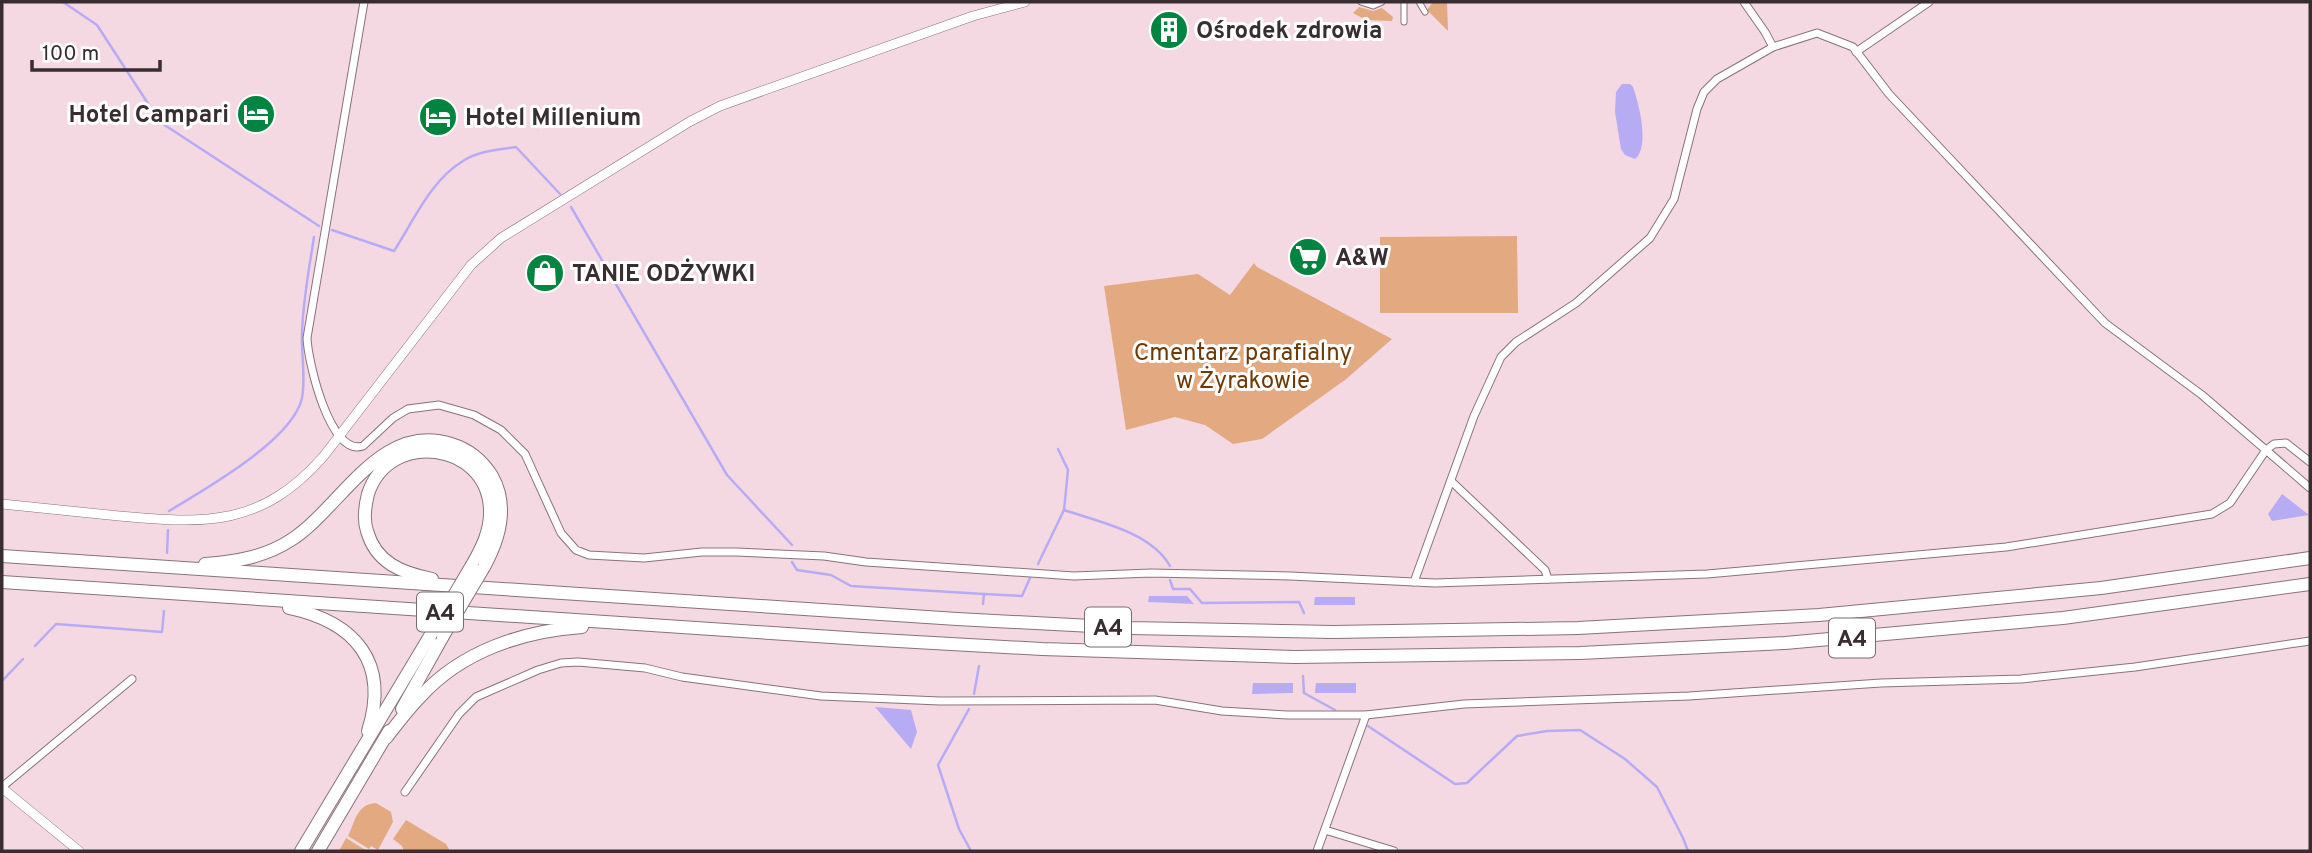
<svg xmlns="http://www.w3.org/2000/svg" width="2312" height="853" font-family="Overpass,sans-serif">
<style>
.green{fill:#e3a980}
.water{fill:#b7acf3}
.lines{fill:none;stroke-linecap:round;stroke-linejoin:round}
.stream{stroke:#b7acf3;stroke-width:2.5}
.pedestrian-casing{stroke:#89727b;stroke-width:7}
.minor-casing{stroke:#89727b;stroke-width:9}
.tertiary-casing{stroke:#89727b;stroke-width:10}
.motorway-casing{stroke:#89727b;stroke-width:14}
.pedestrian{stroke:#fff;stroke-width:5}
.minor{stroke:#fff;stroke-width:7}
.tertiary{stroke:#fff;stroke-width:9}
.motorway{stroke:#fff;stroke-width:12}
.motorway-bridge-casing{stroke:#89727b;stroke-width:14;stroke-linecap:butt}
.motorway-bridge{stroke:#fff;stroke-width:12}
.labels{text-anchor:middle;stroke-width:6;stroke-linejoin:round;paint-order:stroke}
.shield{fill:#fff;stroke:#746d6f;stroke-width:2}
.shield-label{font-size:23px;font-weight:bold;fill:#382e31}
.poi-label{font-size:24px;font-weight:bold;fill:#382e31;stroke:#fff;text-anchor:start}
.park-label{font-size:24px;fill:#6e3a07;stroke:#fff}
</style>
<rect width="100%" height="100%" fill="#f4d9e3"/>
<g class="green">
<path d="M1433 2H1447L1448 31 1427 10Z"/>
<path d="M1359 7 1373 11 1382 8 1393 17 1392 21 1366 20 1353 13Z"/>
<path d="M1517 236 1518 313H1380V237Z"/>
<path d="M1254 263 1257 267 1392 339 1345 380 1262 439 1233 444 1205 425 1175 417 1126 430 1104 286 1198 274 1230 295Z"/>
<path d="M376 803 391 812 393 822 378 850 371 846 369 849 348 836C355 823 356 804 376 803Z"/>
<path d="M406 820 446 844 450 851H404L402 846 393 839Z"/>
<path d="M346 838 367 851H339Z"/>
</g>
<g class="water">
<path d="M1622 84H1630L1633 87C1639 104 1650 147 1635 159L1625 155 1621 149 1615 112 1616 92Z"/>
<path d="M2282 494 2309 515 2272 521 2268 514Z"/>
<path d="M1149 596H1187L1194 604 1148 602Z"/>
<path d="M1315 597H1355V605H1314Z"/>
<path d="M1253 683H1293V693L1252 694Z"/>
<path d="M1316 683H1356V693H1315Z"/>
<path d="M875 707 911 710 917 732 911 749Z"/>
</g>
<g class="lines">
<g class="stream">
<path d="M63 2 97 25 160 122 319 226"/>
<path d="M571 207 727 475 792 545"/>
<path d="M332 230 394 251C414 220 431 180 463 161 478 151 498 150 516 147L560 194"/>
<path d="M1064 510C1099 522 1151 532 1170 566"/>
<path d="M169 511C205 489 293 440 302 398 306 376 301 354 302 333 303 300 309 269 314 237"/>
<path d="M167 553 168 530"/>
<path d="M792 562 797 570 831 575 851 586 984 594"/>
<path d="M1038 564 1064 510 1068 470 1058 449"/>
<path d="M1170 580 1173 589H1190L1202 603 1299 602 1304 613"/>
<path d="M983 604 984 594 1022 596 1030 578"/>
<path d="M35 646 56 624 162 632 164 611"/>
<path d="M1303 676 1304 693 1335 710"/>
<path d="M2 681 23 659"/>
<path d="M974 694 979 666"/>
<path d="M969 709 938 765 959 829 971 851"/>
<path d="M1368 726 1455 784 1467 783 1517 736 1547 731 1580 730 1625 759 1657 787 1683 838 1688 851"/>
</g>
<defs>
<g id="pedestrian">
<path d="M1361 2 1373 6 1382 2"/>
<path d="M1419 2 1425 12"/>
<path d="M1404 22V2"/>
</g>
<g id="minor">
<path d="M364 2 307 338C308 362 330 457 363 446L393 418 408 409 439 405 474 415 501 430 525 454 561 533 576 550 589 555 644 558 702 552H737L824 556 866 562 1074 576 1151 573 1290 576 1435 583 1707 574 2006 547 2212 514 2230 503 2266 450 2274 444 2286 443 2310 462"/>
<path d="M1744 2 1765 32 1773 47"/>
<path d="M1856 52 1929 2"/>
<path d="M1451 481 1545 570 1548 579"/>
<path d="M1414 582 1474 416 1501 357 1516 342 1576 303 1650 238 1674 199 1697 109 1704 92 1717 79 1773 47 1817 33 1853 47 1889 94 2105 323 2202 395 2310 488"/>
<path d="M2 787 132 679"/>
<path d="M405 792 459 714 476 697 538 670 561 663 578 662 645 668 682 677 821 696 940 701 1155 700 1222 711 1287 715H1366L1464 704 1689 696 1881 683 2021 679 2135 667 2310 641"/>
<path d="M1325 830 1394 851"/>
<path d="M1317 851 1366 715"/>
</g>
<g id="tertiary">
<path d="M2 504C41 508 80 512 119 516 205 524 261 527 323 457L471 265 501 238 689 122 720 106 973 16 1025 2"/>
<path d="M2 788 79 851"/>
</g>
<g id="motorway">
<path d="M2 556 957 619 1130 628 1333 632 1578 628 1819 615 2101 588 2310 558"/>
<path d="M205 564C235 562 265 557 291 540 341 508 380 421 451 444 468 449 482 460 492 476 509 506 500 538 484 567"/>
<path d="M432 579C402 573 376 563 367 531 363 519 365 506 368 494 389 429 487 442 490 509 491 530 482 548 472 565"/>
<path d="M2 582 862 639 1042 649 1295 657 1580 653 1785 643 2063 618 2310 584"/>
<path d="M289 608C355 622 390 662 368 731"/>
<path d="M402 709 443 636"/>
<path d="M386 738C397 724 408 709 421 696 462 651 523 631 582 627"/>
<path d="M301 851 430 636"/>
<path d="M318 851 389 731"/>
</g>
</defs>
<use href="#pedestrian" class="pedestrian-casing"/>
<use href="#minor" class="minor-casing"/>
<use href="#tertiary" class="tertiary-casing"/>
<use href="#motorway" class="motorway-casing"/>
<use href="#pedestrian" class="pedestrian"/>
<use href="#minor" class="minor"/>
<use href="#tertiary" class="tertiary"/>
<use href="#motorway" class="motorway"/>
<defs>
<g id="motorway-bridge">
<path d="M430 636 472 565"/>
<path d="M443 636 484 567"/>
</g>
</defs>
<use href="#motorway-bridge" class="motorway-bridge-casing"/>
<use href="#motorway-bridge" class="motorway-bridge"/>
</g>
<defs>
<symbol id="building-disc" viewBox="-11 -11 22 22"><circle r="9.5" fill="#00843f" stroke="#fff"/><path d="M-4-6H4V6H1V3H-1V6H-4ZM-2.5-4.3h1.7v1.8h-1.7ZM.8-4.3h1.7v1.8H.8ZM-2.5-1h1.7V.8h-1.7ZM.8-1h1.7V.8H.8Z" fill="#fff"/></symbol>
<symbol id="hotel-disc" viewBox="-11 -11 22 22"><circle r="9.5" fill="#00843f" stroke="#fff"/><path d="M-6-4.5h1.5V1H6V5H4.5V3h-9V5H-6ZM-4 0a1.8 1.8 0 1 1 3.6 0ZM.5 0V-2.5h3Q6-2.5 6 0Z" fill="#fff"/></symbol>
<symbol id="supermarket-disc" viewBox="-11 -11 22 22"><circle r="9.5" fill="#00843f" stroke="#fff"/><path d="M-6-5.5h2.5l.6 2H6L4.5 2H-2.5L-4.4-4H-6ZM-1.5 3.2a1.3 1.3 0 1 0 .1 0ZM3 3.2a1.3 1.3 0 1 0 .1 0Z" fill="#fff"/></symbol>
<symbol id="shop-disc" viewBox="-11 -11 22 22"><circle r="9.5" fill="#00843f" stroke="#fff"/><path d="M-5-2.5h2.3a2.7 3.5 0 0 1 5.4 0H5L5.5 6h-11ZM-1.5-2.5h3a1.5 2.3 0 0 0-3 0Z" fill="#fff"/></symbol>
</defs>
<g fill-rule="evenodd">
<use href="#building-disc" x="1147" y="8" width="44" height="44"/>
<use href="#hotel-disc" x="234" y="92" width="44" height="44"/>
<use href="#hotel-disc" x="416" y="95" width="44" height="44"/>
<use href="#supermarket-disc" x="1286" y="235" width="44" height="44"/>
<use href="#shop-disc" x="523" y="251" width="44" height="44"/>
</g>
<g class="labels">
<g class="shield">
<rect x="417" y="592.5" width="46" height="39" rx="5"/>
<rect x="1085" y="607.5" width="46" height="39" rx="5"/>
<rect x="1829" y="618.5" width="46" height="39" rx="5"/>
</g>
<g class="shield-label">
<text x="440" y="620">A4</text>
<text x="1108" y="635">A4</text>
<text x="1852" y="646">A4</text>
</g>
<g class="poi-label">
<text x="1196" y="38">Ośrodek zdrowia</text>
<text x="229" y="122" text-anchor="end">Hotel Campari</text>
<text x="465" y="125">Hotel Millenium</text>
<text x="1335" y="265">A&amp;W</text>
<text x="572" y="281">TANIE ODŻYWKI</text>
</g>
<g class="park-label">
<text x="1243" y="360">Cmentarz parafialny<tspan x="1243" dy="28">w Żyrakowie</tspan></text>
</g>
</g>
<rect width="2312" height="853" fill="none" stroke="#382e31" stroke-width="7"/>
<path d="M32 60v10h128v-10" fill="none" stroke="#382e31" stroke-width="3.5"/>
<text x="42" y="60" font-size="21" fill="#382e31" stroke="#ffffff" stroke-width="5" paint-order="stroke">100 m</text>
</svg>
